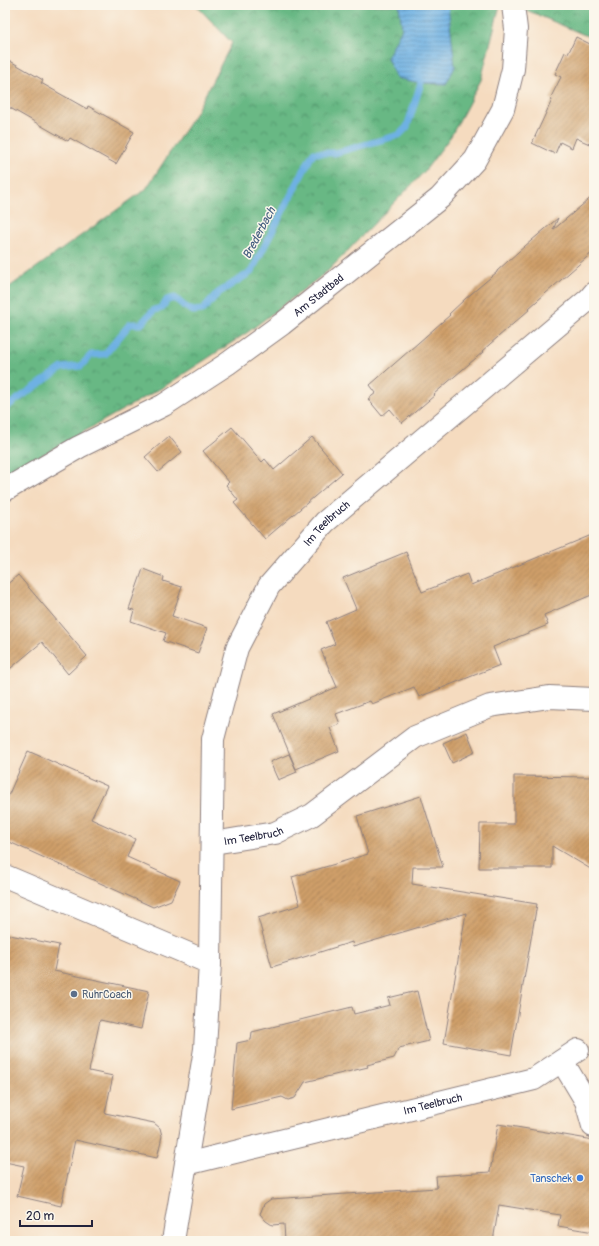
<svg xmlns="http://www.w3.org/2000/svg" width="599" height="1246" font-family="Pangolin,sans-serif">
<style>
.forest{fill:url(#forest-crowns);stroke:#446d60}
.water{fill:url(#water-rules);stroke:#486a8f}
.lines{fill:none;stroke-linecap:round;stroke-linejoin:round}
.stream{stroke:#6eb1e3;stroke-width:7}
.building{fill:url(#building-hatch)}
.minor-casing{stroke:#8c7e7d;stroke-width:24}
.minor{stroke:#fff;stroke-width:22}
.service-dot{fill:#5c6f8a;stroke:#fbf7ec;stroke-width:1.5}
.shop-dot{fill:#3f7fe0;stroke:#fbf7ec;stroke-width:1.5}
.labels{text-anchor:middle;stroke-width:3;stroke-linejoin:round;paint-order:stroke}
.street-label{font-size:11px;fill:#22223b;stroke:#fbf7ec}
.service-label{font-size:11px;fill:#4e5e75;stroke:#fbf7ec;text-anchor:start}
.shop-label{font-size:11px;fill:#366cbe;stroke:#fbf7ec;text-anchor:end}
.water-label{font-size:12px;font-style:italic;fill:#405b7e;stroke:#fbf7ec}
</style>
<defs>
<pattern id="forest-crowns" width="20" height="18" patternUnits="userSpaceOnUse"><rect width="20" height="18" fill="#67b884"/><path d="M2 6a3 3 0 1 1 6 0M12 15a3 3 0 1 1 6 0" fill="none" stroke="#54956d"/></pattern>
<pattern id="water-rules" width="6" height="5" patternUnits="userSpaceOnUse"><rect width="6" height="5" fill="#6eb1e3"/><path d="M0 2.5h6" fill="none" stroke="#5a90b9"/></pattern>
<pattern id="building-hatch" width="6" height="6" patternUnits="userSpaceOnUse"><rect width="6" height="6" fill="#cf9f69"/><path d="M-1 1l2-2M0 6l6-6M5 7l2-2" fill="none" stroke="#a88158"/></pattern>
</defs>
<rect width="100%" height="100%" fill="#fbf7ec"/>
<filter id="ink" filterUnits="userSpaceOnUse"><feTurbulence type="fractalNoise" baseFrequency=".025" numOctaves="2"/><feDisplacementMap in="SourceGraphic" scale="8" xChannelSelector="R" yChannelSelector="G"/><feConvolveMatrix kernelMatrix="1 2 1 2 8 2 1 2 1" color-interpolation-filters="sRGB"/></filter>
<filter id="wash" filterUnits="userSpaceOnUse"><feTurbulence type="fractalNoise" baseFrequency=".012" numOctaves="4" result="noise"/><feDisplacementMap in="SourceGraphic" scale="16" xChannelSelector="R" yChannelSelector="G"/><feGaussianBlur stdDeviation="0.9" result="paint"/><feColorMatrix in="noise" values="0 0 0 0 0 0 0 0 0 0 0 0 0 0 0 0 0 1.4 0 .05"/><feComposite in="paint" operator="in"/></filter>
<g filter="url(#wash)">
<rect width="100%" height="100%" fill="#f5dbbf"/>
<g class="forest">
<path d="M196 5H500L481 80 451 136 424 172 329 270 248 332 165 386 5 476V290L146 189 195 114 232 43Z"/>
<path d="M502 5H594V39L531 12Z"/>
</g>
<path class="water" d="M399 5H448L455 67 446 84 421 83 396 78 387 58 402 28Z"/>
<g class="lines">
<path class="stream" d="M5 408 62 368 81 366 91 355 105 354 130 324H141L154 310 162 308 167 300 175 298 184 306 193 311 203 310 218 293 251 272 313 153H335L399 135 407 127 421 83 419 74"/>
</g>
<g id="blocks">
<g class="building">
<path d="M576 37 594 46V146L576 138 572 148 560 142 555 154 532 143 552 100 550 99 561 77 555 74 565 52 568 54Z"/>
<path d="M5 58 43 80 41 83 87 109 88 106 134 132 116 164 70 138 68 141 5 105Z"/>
<path d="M594 195V251L529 308 530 309 482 351 483 352 434 394 435 395 402 423 390 409 382 416 368 399 376 393 370 385 450 315 449 314 465 299 497 272V271L518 252 558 218 553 230Z"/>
<path d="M232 427 262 462 265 459 274 470 312 437 342 473 265 539 234 503 238 500 226 485 229 482 203 451Z"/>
<path d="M169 436 182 452 158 472 145 457Z"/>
<path d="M594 534V594L544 615 548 625 493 647 500 665 419 697 414 687 372 704 370 701 336 714 340 724 330 728 339 751 296 769 273 714 337 687 321 650 335 644 326 622 356 609 343 578 406 552 422 592 467 574 471 585Z"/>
<path d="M143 569 164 577 163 581 182 587 172 616 207 628 198 653 163 641 166 633 131 621 134 610 129 609Z"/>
<path d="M18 575 87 656 68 674 42 642 5 673V586Z"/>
<path d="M467 732 475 752 452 763 443 743Z"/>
<path d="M28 751 107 786 91 819 135 839 127 857 180 881 171 900 153 907 5 840V803Z"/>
<path d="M289 754 297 772 278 780 270 762Z"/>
<path d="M514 776 594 777V871L552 846V868H479L480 824H514Z"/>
<path d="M421 796 443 867H413L412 884 537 904 511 1055 444 1043 466 913 353 947 352 942 272 967 258 918 300 905 292 877 368 854 357 816Z"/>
<path d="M5 934 59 945 54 971 149 991 141 1029 100 1020 89 1071 113 1076 105 1113 154 1123 160 1128 162 1136 157 1158 75 1140 61 1206 17 1196 24 1166 5 1162Z"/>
<path d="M417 991 429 1041 399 1048 394 1058 367 1065 368 1067 305 1082 295 1098 288 1100 282 1097 231 1109 237 1043 251 1040 252 1032 352 1007 354 1014 390 1005 388 998Z"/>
<path d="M498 1124 594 1140V1232L558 1226 560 1215 499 1205 493 1241H285L284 1224 272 1225 266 1221 260 1214 264 1204 271 1199 437 1188 436 1176 490 1172Z"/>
</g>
</g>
</g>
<g filter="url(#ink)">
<use href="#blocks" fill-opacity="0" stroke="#8c7e7d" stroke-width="1"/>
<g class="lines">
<defs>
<g id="minor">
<path id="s1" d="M5 490 79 447 164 405 227 364 282 324 440 198 475 160 503 109 513 69 516 29 513 5"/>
<path id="s2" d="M213 843 275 833 312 815 415 737 490 706 549 697 594 699"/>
<path d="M5 876 210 963"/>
<path d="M562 1061 586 1101 593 1126"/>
<path id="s3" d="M186 1164 534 1079 578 1050"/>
<path id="s4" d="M173 1241 205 1049 210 963 213 739 237 648 269 586 325 522 589 299 594 293"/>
</g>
</defs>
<use href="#minor" class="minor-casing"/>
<use href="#minor" class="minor"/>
</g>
</g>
<circle class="service-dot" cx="74" cy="994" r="4"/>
<circle class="shop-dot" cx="580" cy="1178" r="4"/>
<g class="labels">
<g class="street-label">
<text dy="4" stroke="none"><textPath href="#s1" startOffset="370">Am Stadtbad</textPath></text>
<text dy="4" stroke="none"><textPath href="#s4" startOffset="754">Im Teelbruch</textPath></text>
<text dy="4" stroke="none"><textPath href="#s2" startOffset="41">Im Teelbruch</textPath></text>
<text dy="4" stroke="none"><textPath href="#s3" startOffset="254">Im Teelbruch</textPath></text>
</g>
<g class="service-label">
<text x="82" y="998">RuhrCoach</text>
</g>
<g class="shop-label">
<text x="572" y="1182">Tanschek</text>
</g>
<g class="water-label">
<text transform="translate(259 233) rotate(-62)" y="4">Brederbach</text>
</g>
</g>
<rect width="599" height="1246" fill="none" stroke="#fbf7ec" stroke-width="20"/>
<path d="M20 1220v6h72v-6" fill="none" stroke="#22223b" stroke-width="2"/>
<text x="26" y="1220" font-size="12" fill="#22223b" stroke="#fbf7ec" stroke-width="3" paint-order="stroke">20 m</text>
</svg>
